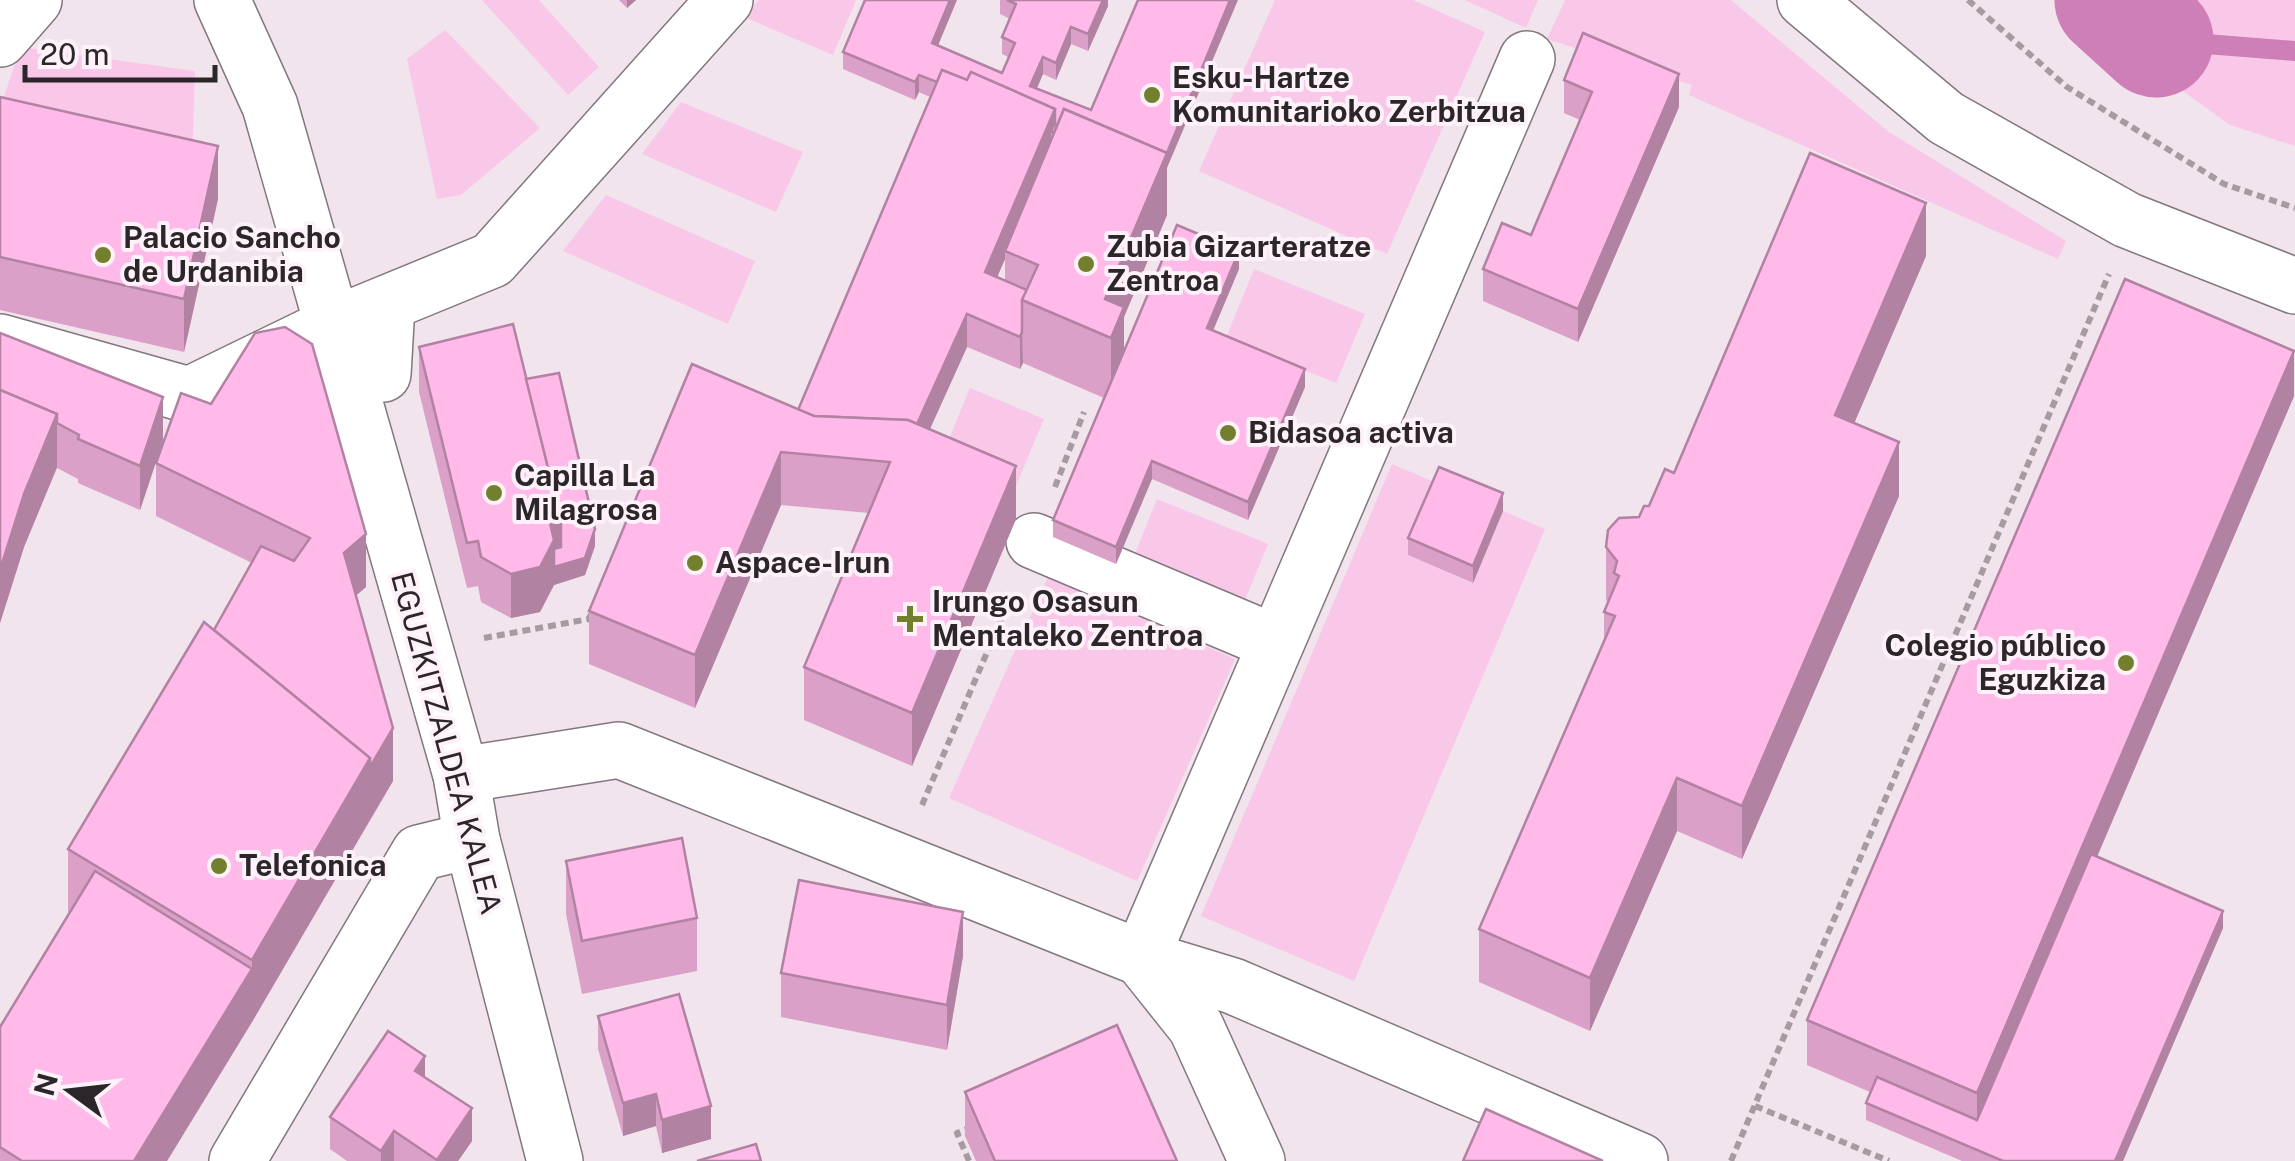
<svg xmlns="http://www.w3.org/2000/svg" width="2295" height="1161" font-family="'Public Sans',sans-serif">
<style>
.green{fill:#f9c7e8}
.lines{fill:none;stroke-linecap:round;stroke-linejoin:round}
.stream{stroke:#cf7fb8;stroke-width:20}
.river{stroke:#cf7fb8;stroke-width:115}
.minor-casing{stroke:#83777f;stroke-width:58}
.path{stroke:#a59ba1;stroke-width:6;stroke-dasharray:8 5;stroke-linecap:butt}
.minor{stroke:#fff;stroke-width:55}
.wall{fill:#dba0c8;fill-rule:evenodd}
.shaded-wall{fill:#b282a3}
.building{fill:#ffbae9;stroke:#b282a3;stroke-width:2.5}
.poi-dot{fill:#727f2c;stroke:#fef1fa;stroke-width:4}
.labels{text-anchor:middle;stroke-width:8;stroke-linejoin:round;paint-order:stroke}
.poi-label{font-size:30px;font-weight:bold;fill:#2b2629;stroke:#fef1fa;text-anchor:start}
.street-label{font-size:30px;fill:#2b2629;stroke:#fef1fa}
</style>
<rect width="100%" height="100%" fill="#f1e4ec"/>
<g class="green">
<path d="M482 0H539L599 67 568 95Z"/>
<path d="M759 0H856L833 55 744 17Z"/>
<path d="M1275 0H1413L1485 32 1387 254 1199 171Z"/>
<path d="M1465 0H1538L1526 28Z"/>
<path d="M1565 0H1731L1889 132 2066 241 2058 259 1689 95 1692 85 1547 39Z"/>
<path d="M2056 0H2295V146L2230 125Z"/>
<path d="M445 30 540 128 461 195 437 199 407 59Z"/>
<path d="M21 47 195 71 191 192 0 108Z"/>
<path d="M681 102 803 152 776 212 642 154Z"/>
<path d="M606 195 755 261 728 324 563 251Z"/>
<path d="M1254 269 1365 314 1336 383 1226 338Z"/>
<path d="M970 388 1044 419 996 534 922 504Z"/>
<path d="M1392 464 1439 484 1408 555 1472 583 1503 511 1545 529 1354 981 1201 916Z"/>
<path d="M1157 499 1268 544 1239 614 1129 569Z"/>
<path d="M1048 577 1235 659 1137 881 949 798Z"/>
</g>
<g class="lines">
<path class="stream" d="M2156 40 2295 51"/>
<path class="river" d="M2112 0 2156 40"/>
<defs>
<g id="minor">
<path d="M222 0 270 106 461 775 472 840 555 1161"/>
<path d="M1805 0 1946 118 2127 220 2295 286"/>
<path d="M0 39 34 0"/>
<path d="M1527 59 1141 958 1233 986 1640 1161"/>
<path d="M0 342 189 395 331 326 492 260 725 0"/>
<path d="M383 374 387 305"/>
<path d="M1034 541 1276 643"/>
<path d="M461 775 619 750 1141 958 1196 1027 1257 1161"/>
<path d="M237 1161 419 853 472 840"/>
</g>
</defs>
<use href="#minor" class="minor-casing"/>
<g class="path">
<path d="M1968 0 2067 87 2224 184 2295 208"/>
<path d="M1055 487 1084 412"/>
<path d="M484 638 589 619 591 614"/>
<path d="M922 805 1011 596"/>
<path d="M1755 1106 1889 1161"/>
<path d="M969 1161 957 1133 972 1127"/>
<path d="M1731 1161 2109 274"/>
</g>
<use href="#minor" class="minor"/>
</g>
<g class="wall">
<path d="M619 0H636L627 8Z"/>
<path d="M1000 0H1108V6L1088 51 1071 44 1056 80 1043 74 1037 89 1167 168V215L1124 317V352L1239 269 1213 330 1305 387 1248 520 1152 479 1116 564 1053 537V520L1104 398 1023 363 1020 369 967 347 930 429 1016 519 912 766 804 720V667L869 513 781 505 695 708 589 664V611L798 410 930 97 919 92 915 100 843 69V52L938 46 1002 73 1008 57 1002 54V37L1010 19 1000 14ZM1005 259V280L997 277Z"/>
<path d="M1564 80 1679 107 1578 342 1483 301V269L1531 235 1580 120 1564 113Z"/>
<path d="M0 97 218 199 184 352 0 310Z"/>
<path d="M1926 256 1854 423 1899 496 1742 859 1677 831 1590 1031 1479 982V929L1604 641V612L1608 603 1606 600V547L1649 506 1674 473Z"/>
<path d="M0 333 163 441 140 510 78 483V479L57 468 24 547 0 623Z"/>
<path d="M419 347 526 379 595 546 585 575 554 585 540 612 511 618 481 602 478 586 467 588 419 392Z"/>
<path d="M181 393 366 587 356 595 393 781 252 1022 167 1161H0V1027L70 913 68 912V849L214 630 252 563 156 516V463Z"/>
<path d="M2294 396 2097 857 2223 928 2123 1161H1962L1866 1120V1103L1870 1092 1807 1065V1020Z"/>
<path d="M1503 511 1473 583 1408 555V538Z"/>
<path d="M566 861 697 918V971L582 994 566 914Z"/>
<path d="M963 956 947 1050 781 1017V973Z"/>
<path d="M598 1016 711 1139 662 1153 656 1126 623 1136 598 1049Z"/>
<path d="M425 1077 472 1141 458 1161H347L330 1149V1117Z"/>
<path d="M965 1092 1177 1161H976L965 1136Z"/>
</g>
<g class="shaded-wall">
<path d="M627 0H636L627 8Z"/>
<path d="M950 0H957L932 60V43Z"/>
<path d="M1103 0H1108V6L1088 51V34Z"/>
<path d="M1230 0H1238L1167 168V215L1124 317V369L1111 401V338L1105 299Z"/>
<path d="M1071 27V44L1056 80V63Z"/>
<path d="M1043 57V74L1030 103V86Z"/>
<path d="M1679 74V107L1578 342V309Z"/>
<path d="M919 75V92L915 100V82Z"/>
<path d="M1055 109V133L1051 131V149L1005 251V259L985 305V272Z"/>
<path d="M218 146V199L184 352V299Z"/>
<path d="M1926 203V256L1835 468V415Z"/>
<path d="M1239 251V269L1207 345V328Z"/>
<path d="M967 314V347L910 473V441Z"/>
<path d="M1022 332 1023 363 1020 369V337Z"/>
<path d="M2294 351V396L1977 1137V1093Z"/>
<path d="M1305 369V387L1248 520V502Z"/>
<path d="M163 397V441L140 510V466Z"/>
<path d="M57 414V467L24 547 0 623V570L24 494Z"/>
<path d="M1899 442V496L1742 859V806Z"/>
<path d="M781 452V505L695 708V655Z"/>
<path d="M1152 461V479L1116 564V547Z"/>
<path d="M1016 466V519L912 766V713Z"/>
<path d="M1503 493V511L1473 583V566Z"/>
<path d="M561 520 595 529V546L585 575 554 585 540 612 511 618V574L550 523Z"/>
<path d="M366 534V587L344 606V553Z"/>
<path d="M393 728V781L370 820V767Z"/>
<path d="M370 758V820L252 1022 167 1161H134L252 969V960Z"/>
<path d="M1677 778V831L1590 1031V978Z"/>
<path d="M2223 911V928L2123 1161H2115Z"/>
<path d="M963 912V956L947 1050V1005Z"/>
<path d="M425 1056V1088L415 1071Z"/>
<path d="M656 1094V1126L623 1136V1103Z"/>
<path d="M711 1106V1139L662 1153V1120Z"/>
<path d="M472 1108V1141L458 1161H437Z"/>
<path d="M394 1131V1161H381V1151Z"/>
</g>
<g class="building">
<path d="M865 0H950L932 43 1002 73 1015 43 1002 37 1016 4 1007 0H1103L1088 34 1071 27 1056 63 1043 57 1030 86 1091 110 1138 0H1230L1167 153 1064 109 1054 133 1051 131 1055 124V109L971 72 967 80 942 70 937 82 919 75 915 82 843 52Z"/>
<path d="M1583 33 1679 74 1578 309 1483 269 1502 223 1531 235 1592 92 1564 80Z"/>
<path d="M942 70 967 80 971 72 1055 109 985 272 1027 290 1022 300V332L1020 337 967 314 917 424 908 420 814 416 798 410Z"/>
<path d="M0 97 218 146 184 299 0 257Z"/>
<path d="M1064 109 1167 153 1105 299 1124 307 1111 338 1022 300 1038 265 1005 251Z"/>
<path d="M1810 153 1926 203 1835 415 1899 442 1742 806 1677 778 1590 978 1479 929 1615 616 1604 612 1619 576 1614 573 1617 561 1606 547 1608 530 1619 518 1639 517 1644 506H1649L1665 469 1674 473Z"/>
<path d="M1177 225 1239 251 1207 328 1305 369 1248 502 1152 461 1116 547 1053 520Z"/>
<path d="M2125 279 2294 351 1977 1093 1807 1020Z"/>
<path d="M513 324 561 520 550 523 554 540 540 567 511 574 481 557 478 541 467 543 419 347Z"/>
<path d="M285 327 312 344 366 534 344 553 393 728 370 767V758L214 630 261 546 294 561 310 538 156 463 181 393 211 404 255 333Z"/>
<path d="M0 333 163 397 140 466 78 439 79 435 57 423V414L0 390Z"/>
<path d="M692 364 814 416 908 420 1016 466 912 713 804 667 890 462 781 452 695 655 589 611Z"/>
<path d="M559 373 595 529 585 558 554 567V549L561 547V520L526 379Z"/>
<path d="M0 390 57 414 24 494 0 570Z"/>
<path d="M1439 467 1503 493 1473 566 1408 538Z"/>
<path d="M204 622 370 758 252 960 68 849Z"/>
<path d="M682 838 697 918 582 941 566 861Z"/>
<path d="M2091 854 2223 911 2115 1161H2003L1866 1103 1877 1077 1977 1120Z"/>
<path d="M95 871 252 969 134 1161H22L0 1147V1027Z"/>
<path d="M799 880 963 912 947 1005 781 973Z"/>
<path d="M679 994 711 1106 662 1120 656 1094 623 1103 598 1016Z"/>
<path d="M1117 1025 1177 1161H995L965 1092Z"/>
<path d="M388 1031 425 1056 415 1071 472 1108 437 1160 394 1131 381 1151 330 1117Z"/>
<path d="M1486 1109 1603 1161H1463Z"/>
<path d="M756 1144 761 1161H697Z"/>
</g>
<g class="poi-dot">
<circle cx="1152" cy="95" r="10"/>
<circle cx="103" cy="255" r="10"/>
<circle cx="1086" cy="264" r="10"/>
<circle cx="1228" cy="433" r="10"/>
<circle cx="494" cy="493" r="10"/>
<circle cx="695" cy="563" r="10"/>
<path d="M905 604h10v10h10v10h-10v10h-10v-10h-10v-10h10z"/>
<circle cx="2126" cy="663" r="10"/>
<circle cx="219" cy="866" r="10"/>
</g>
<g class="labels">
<g class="poi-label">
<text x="1172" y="88">Esku-Hartze<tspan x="1172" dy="34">Komunitarioko Zerbitzua</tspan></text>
<text x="123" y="248">Palacio Sancho<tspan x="123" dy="34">de Urdanibia</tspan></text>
<text x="1106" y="257">Zubia Gizarteratze<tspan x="1106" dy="34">Zentroa</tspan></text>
<text x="1248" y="443">Bidasoa activa</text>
<text x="514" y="486">Capilla La<tspan x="514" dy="34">Milagrosa</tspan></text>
<text x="715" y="573">Aspace-Irun</text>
<text x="932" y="612">Irungo Osasun<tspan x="932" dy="34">Mentaleko Zentroa</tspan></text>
<text x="2106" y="656" text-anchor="end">Colegio público<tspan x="2106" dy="34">Eguzkiza</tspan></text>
<text x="239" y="876">Telefonica</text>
</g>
<g class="street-label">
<text transform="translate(446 743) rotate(75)" y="10">EGUZKITZALDEA KALEA</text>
</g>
</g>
<g transform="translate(70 1091) rotate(285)" stroke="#fef1fa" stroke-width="8" paint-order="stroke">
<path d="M0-8L18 38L0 25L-18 38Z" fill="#2b2629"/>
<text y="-15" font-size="28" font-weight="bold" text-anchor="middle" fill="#2b2629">N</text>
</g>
<path d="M25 65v15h190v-15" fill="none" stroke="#2b2629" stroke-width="5"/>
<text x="40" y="65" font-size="30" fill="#2b2629" stroke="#fef1fa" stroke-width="8" paint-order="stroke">20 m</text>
</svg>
